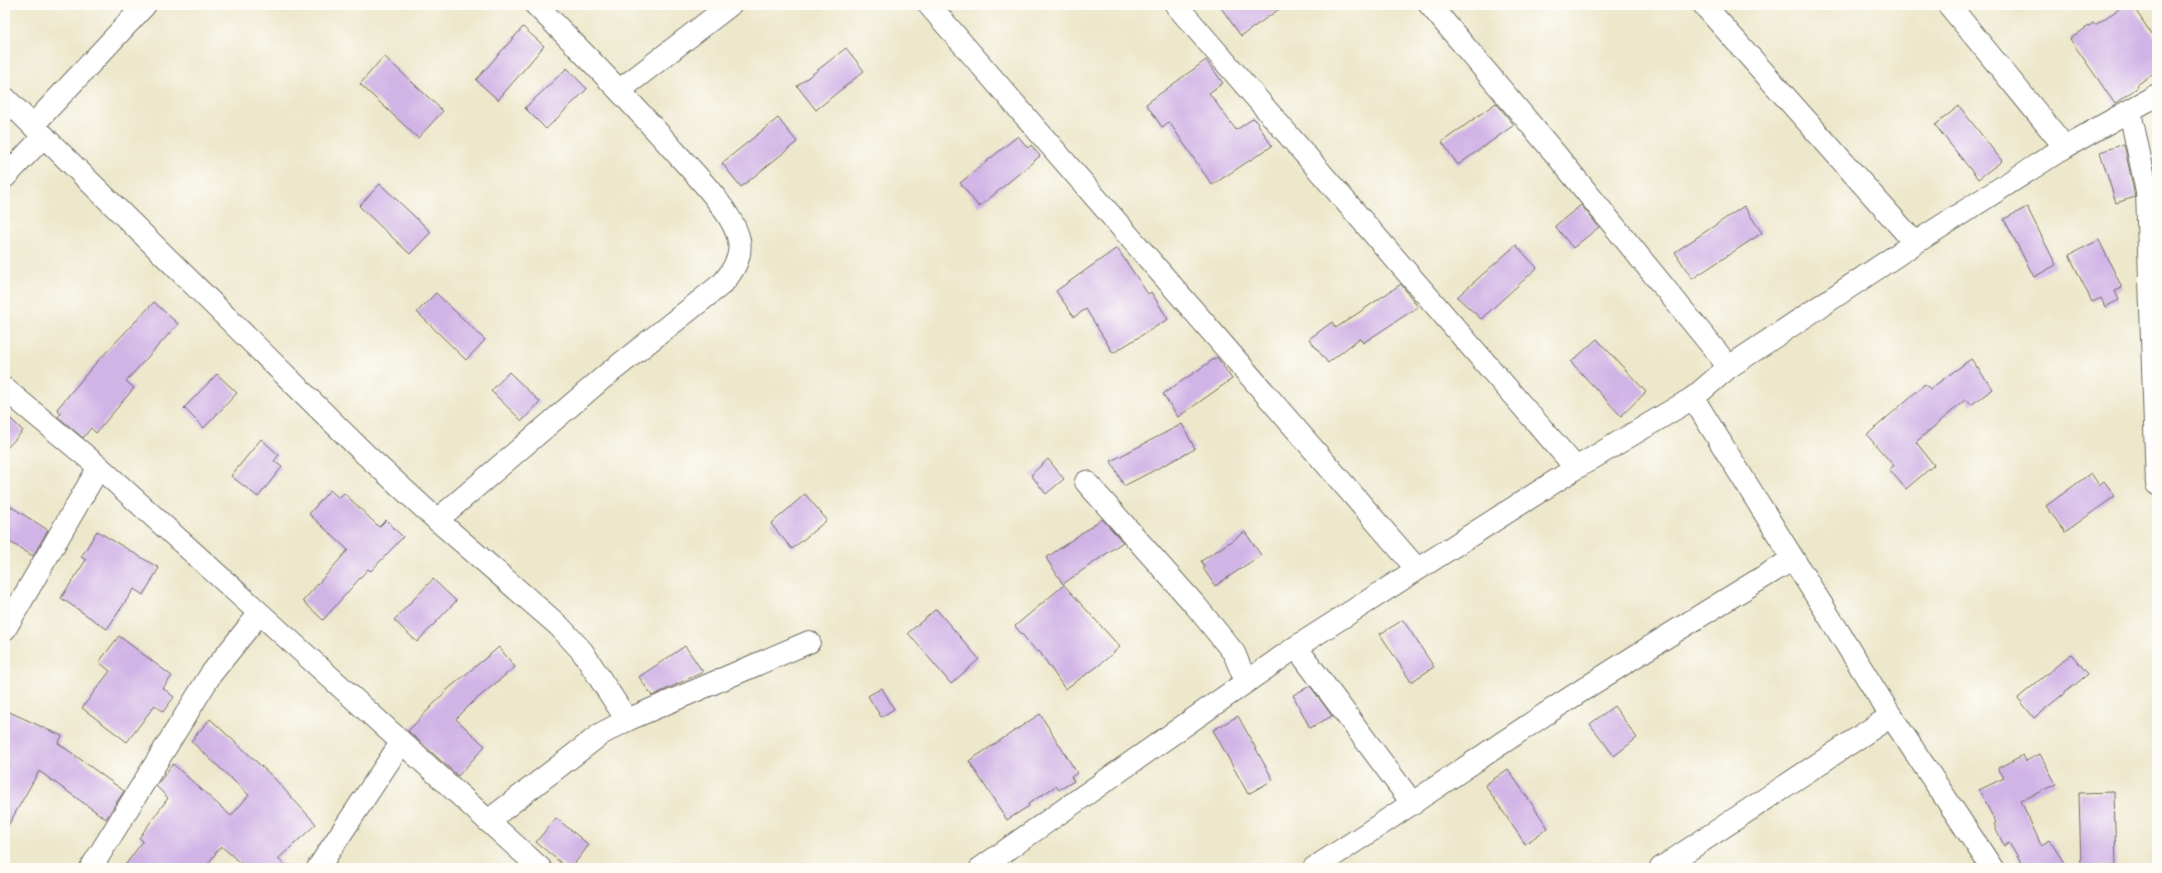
<svg xmlns="http://www.w3.org/2000/svg" width="2162" height="873" font-family="Dekko,sans-serif">
<style>
.building{fill:#d1b4e6}
.lines{fill:none;stroke-linecap:round;stroke-linejoin:round}
.minor-casing{stroke:#6f6d63;stroke-width:24}
.minor{stroke:#fff;stroke-width:22}
</style>
<rect width="100%" height="100%" fill="#fdfcf7"/>
<filter id="ink" filterUnits="userSpaceOnUse"><feTurbulence type="fractalNoise" baseFrequency=".025" numOctaves="2"/><feDisplacementMap in="SourceGraphic" scale="8" xChannelSelector="R" yChannelSelector="G"/><feConvolveMatrix kernelMatrix="1 2 1 2 8 2 1 2 1" color-interpolation-filters="sRGB"/></filter>
<filter id="wash" filterUnits="userSpaceOnUse"><feTurbulence type="fractalNoise" baseFrequency=".012" numOctaves="4" result="noise"/><feDisplacementMap in="SourceGraphic" scale="16" xChannelSelector="R" yChannelSelector="G"/><feGaussianBlur stdDeviation="0.9" result="paint"/><feColorMatrix in="noise" values="0 0 0 0 0 0 0 0 0 0 0 0 0 0 0 0 0 1.4 0 .05"/><feComposite in="paint" operator="in"/></filter>
<g filter="url(#wash)">
<rect width="100%" height="100%" fill="#ede7cb"/>
<g id="blocks">
<g class="building">
<path d="M1219 5H1285L1241 36Z"/>
<path d="M2125 5H2132L2157 42V71L2137 85 2138 87 2115 104 2070 39 2093 23 2095 25Z"/>
<path d="M523 27 544 46 498 100 476 80Z"/>
<path d="M846 48 864 71 816 110 797 86Z"/>
<path d="M384 56 443 111 418 138 360 84Z"/>
<path d="M1206 60 1223 83 1209 93 1236 130 1254 118 1272 146 1212 185 1169 122 1162 127 1146 104Z"/>
<path d="M567 68 587 89 546 129 525 108Z"/>
<path d="M1496 103 1514 125 1458 165 1442 142Z"/>
<path d="M1959 106 2002 161 1978 179 1935 125Z"/>
<path d="M778 118 797 142 741 187 722 163Z"/>
<path d="M1018 136 1028 148 1031 145 1040 156 979 207 960 183Z"/>
<path d="M2124 144 2135 197 2116 203 2100 152Z"/>
<path d="M380 184 431 232 410 254 359 206Z"/>
<path d="M1581 205 1599 227 1573 248 1555 226Z"/>
<path d="M1744 206 1762 233 1692 279 1675 252Z"/>
<path d="M2027 207 2056 265 2034 277 2004 219Z"/>
<path d="M2099 240 2122 288 2115 291 2119 300 2105 307 2101 298 2092 302 2069 255Z"/>
<path d="M1516 245 1537 268 1481 319 1457 297Z"/>
<path d="M1117 248 1148 294 1151 292 1168 319 1113 353 1086 309 1074 317 1056 291Z"/>
<path d="M1401 284 1418 307 1363 343 1360 338 1328 363 1309 339 1332 322 1336 328Z"/>
<path d="M436 293 485 340 466 360 417 312Z"/>
<path d="M154 302 178 324 126 381 134 388 96 433 91 428 83 438 58 417 61 413 57 409 95 364Z"/>
<path d="M1597 339 1646 392 1621 416 1571 362Z"/>
<path d="M1217 357 1232 379 1178 417 1163 394Z"/>
<path d="M1971 359 1993 389 1971 405 1966 399 1916 442 1934 465 1906 489 1889 469 1894 466 1867 435 1925 384 1930 389Z"/>
<path d="M509 372 540 402 522 421 491 391Z"/>
<path d="M217 374 237 393 204 428 184 408Z"/>
<path d="M5 413 23 431 5 450Z"/>
<path d="M1182 424 1195 449 1124 486 1111 461Z"/>
<path d="M261 439 279 455 274 461 282 467 258 497 231 476Z"/>
<path d="M1048 459 1064 479 1046 494 1031 475Z"/>
<path d="M2091 473 2099 485 2104 481 2115 496 2065 532 2046 506Z"/>
<path d="M330 490 339 498 344 493 379 527 386 520 403 537 371 571 368 569 323 620 303 601 348 550 309 514Z"/>
<path d="M805 494 827 520 792 549 771 524Z"/>
<path d="M5 503 48 530 33 556 5 539Z"/>
<path d="M1102 519 1123 542 1063 584 1046 558Z"/>
<path d="M97 531 159 568 143 595 134 589 107 629 61 598 86 560 81 557Z"/>
<path d="M1245 532 1261 555 1215 586 1203 568 1205 567 1201 561Z"/>
<path d="M433 579 456 601 417 642 394 620Z"/>
<path d="M1064 585 1120 647 1097 667 1065 689 1039 651 1037 652 1015 626Z"/>
<path d="M936 609 979 659 951 684 908 633Z"/>
<path d="M1403 620 1434 667 1411 682 1380 634Z"/>
<path d="M119 636 172 676 163 688 174 697 163 712 155 705 127 742 82 708 110 671 99 662Z"/>
<path d="M685 646 703 672 652 696 639 677Z"/>
<path d="M499 647 515 667 473 702 456 719 485 746 458 776 408 731 448 689Z"/>
<path d="M2071 654 2088 674 2034 718 2018 698Z"/>
<path d="M1310 686 1332 716 1310 728 1293 695Z"/>
<path d="M882 688 894 709 881 717 868 696Z"/>
<path d="M1614 706 1637 738 1614 756 1590 724Z"/>
<path d="M5 710 62 736 58 743 124 791 106 819 39 771 5 831Z"/>
<path d="M1040 714 1077 773 1071 777 1074 781 1059 790 1056 786 1028 804 1029 806 1007 820 969 761Z"/>
<path d="M1238 716 1273 780 1248 794 1213 730Z"/>
<path d="M210 719 272 776 316 824 278 859 288 868H246L221 846 205 868H123L143 841 139 838 168 798 156 786 173 764 231 816 249 795 191 741Z"/>
<path d="M2040 754 2056 784 2021 801 2041 845 2050 840 2068 868H2024L2009 843 2004 846 1994 824 1996 823 1979 790 2004 778 1998 768 2023 755 2026 761Z"/>
<path d="M1508 769 1548 828 1525 844 1485 785Z"/>
<path d="M2114 792 2116 866 2081 867 2079 793Z"/>
<path d="M556 818 589 845 571 868H567L536 842Z"/>
</g>
</g>
</g>
<g filter="url(#ink)">
<use href="#blocks" fill-opacity="0" stroke="#6f6d63" stroke-width="1"/>
<g class="lines">
<defs>
<g id="minor">
<path d="M929 5 1417 569"/>
<path d="M1176 5 1576 468"/>
<path d="M1430 5 1558 157 1729 367"/>
<path d="M1704 5 1915 243"/>
<path d="M1949 5 2065 147"/>
<path d="M620 90 730 5"/>
<path d="M5 98 365 454 437 520 559 626 582 651 627 720 601 734 488 821"/>
<path d="M2130 112 2147 191 2157 484"/>
<path d="M33 125 145 5"/>
<path d="M5 177 44 136"/>
<path d="M5 389 99 467 540 868"/>
<path d="M1693 398 1891 716 1992 868"/>
<path d="M1086 482 1196 606 1234 653 1246 682"/>
<path d="M437 520 604 377 723 283C733 271 742 257 739 241 735 215 696 175 678 155 632 103 585 54 536 5"/>
<path d="M5 629 99 467"/>
<path d="M1296 647 1413 804"/>
<path d="M627 720 809 642"/>
<path d="M91 868 211 674 259 614"/>
<path d="M318 868 401 743"/>
<path d="M981 868 1296 647 1576 468 1693 398 1729 367 1915 243 2065 147 2157 95"/>
<path d="M1314 868C1392 818 1467 766 1544 715 1626 661 1709 610 1793 559"/>
<path d="M1661 868 1891 716"/>
</g>
</defs>
<use href="#minor" class="minor-casing"/>
<use href="#minor" class="minor"/>
</g>
</g>
<rect width="2162" height="873" fill="none" stroke="#fdfcf7" stroke-width="20"/>
</svg>
